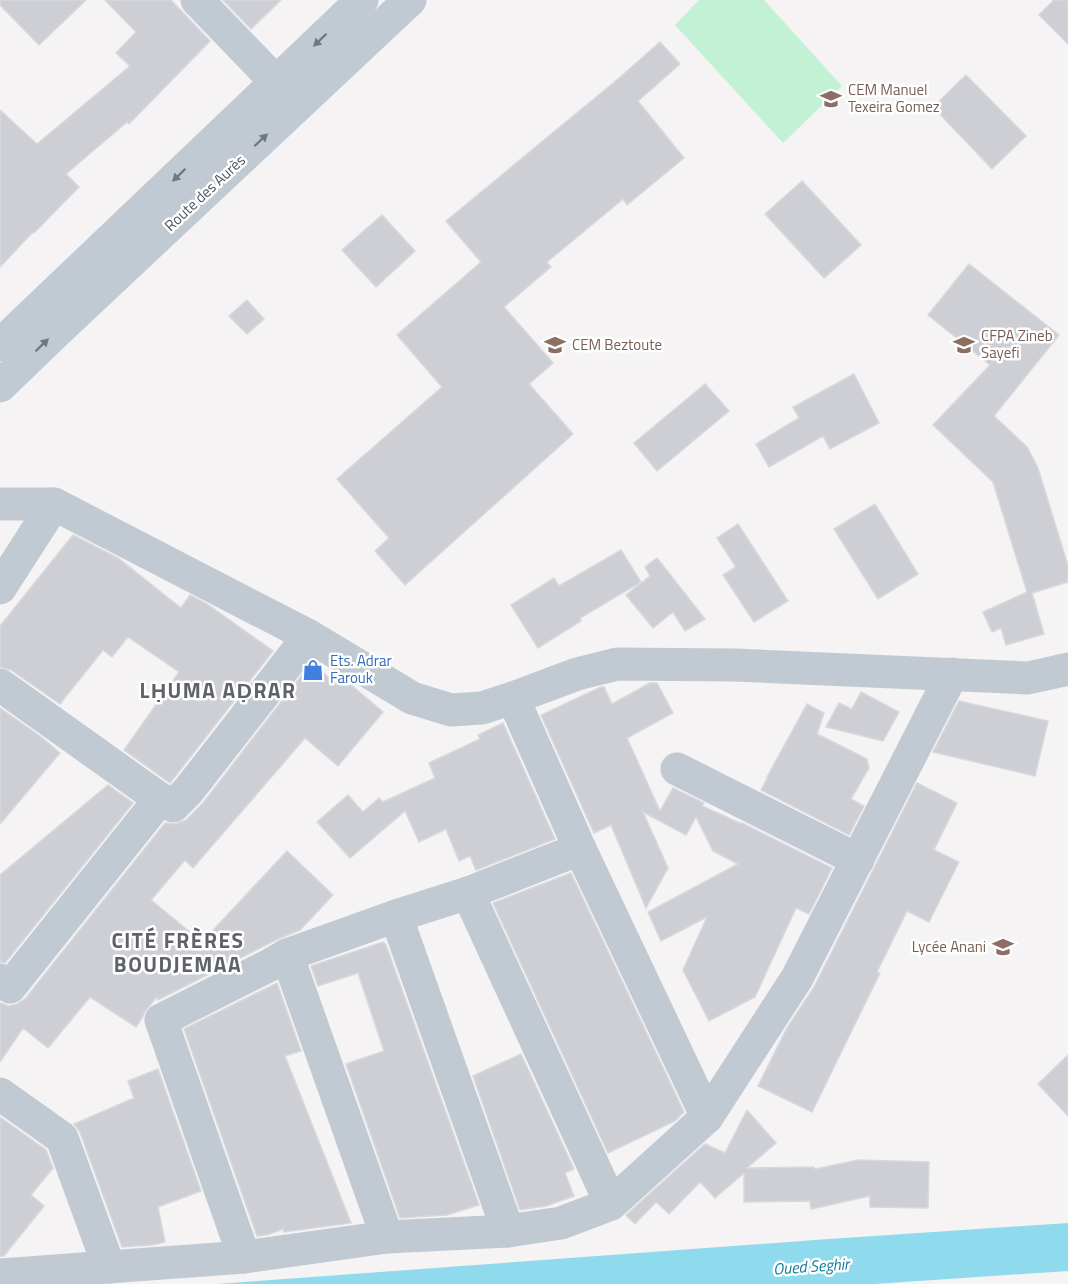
<svg xmlns="http://www.w3.org/2000/svg" width="1068" height="1284" font-family="'Titillium Web',sans-serif">
<style>
.green{fill:#c3f1d5}
.water{fill:#90daee}
.building{fill:#cdcfd5;stroke:#d7d9de;stroke-width:1.5}
.lines{fill:none;stroke-linecap:round;stroke-linejoin:round}
.minor{stroke:#c1cad2;stroke-width:33}
.oneway{fill:#6e7983}
.labels{text-anchor:middle;stroke-width:5;stroke-linejoin:round;paint-order:stroke}
.education-label{font-size:15px;fill:#785e54;stroke:#fff;text-anchor:start}
.street-label{font-size:15px;fill:#4a5661;stroke:#fff}
.shop-label{font-size:15px;fill:#366cbe;stroke:#fff;text-anchor:start}
.water-label{font-size:16px;font-style:italic;fill:#0c7c9b;stroke:#fff}
.district-label{font-size:21px;font-weight:bold;letter-spacing:1.5px;fill:#5f6368;stroke:#fff}
</style>
<rect width="100%" height="100%" fill="#f5f3f3"/>
<path class="green" d="M699 0H764L842 86 783 143 675 25Z"/>
<path class="water" d="M1068 1223V1271L874 1284H217L815 1240Z"/>
<g class="building">
<path d="M0 0H86L39 45 0 5Z"/>
<path d="M105 0H171L210 41 129 124 127 122 66 174 79 187 34 233 33 232 0 267V110L37 144 130 66 116 53 136 32Z"/>
<path d="M223 0H281L251 29Z"/>
<path d="M1054 0H1068V44L1039 15Z"/>
<path d="M660 42 680 64 638 101 684 158 627 205 623 199 547 262 551 267 504 307 553 363 529 384 573 434 405 585 375 551 389 538 337 479 442 387 397 335 481 262 446 221 618 79Z"/>
<path d="M966 75 1026 136 992 169 933 107Z"/>
<path d="M802 181 861 245 824 278 765 214Z"/>
<path d="M382 215 415 251 376 287 342 250Z"/>
<path d="M969 264 1059 335 994 416 1027 447 1038 468 1068 566V582L1032 593 1044 634 1006 645 1001 628 992 632 983 612 1027 592 993 482 933 425 990 365 928 315Z"/>
<path d="M247 300 264 319 247 334 229 316Z"/>
<path d="M854 374 879 423 830 449 823 436 769 467 756 444 799 418 793 407Z"/>
<path d="M705 384 729 411 657 471 634 443Z"/>
<path d="M875 504 918 574 878 599 834 529Z"/>
<path d="M738 524 788 601 754 622 723 575 736 567 717 538Z"/>
<path d="M73 535 118 558 181 608 190 595 207 604 273 651 170 783 124 750 179 672 128 637 112 657 103 650 60 704 11 670 0 667V626Z"/>
<path d="M621 550 641 582 580 618 581 621 538 648 511 605 554 578 559 586Z"/>
<path d="M657 558 705 619 685 631 673 612 653 628 626 595 650 576 645 567Z"/>
<path d="M311 663 337 684 342 678 344 679 383 712 338 766 305 738 193 868 185 860 151 900 202 942 287 851 333 895 300 930 278 939 158 1000 157 997 146 1010 142 1018 136 1027 90 997 48 1048 23 1028 0 1062V1003L9 1006 17 1004 25 999 165 823 176 824 186 820 203 803Z"/>
<path d="M650 683H657L673 713 627 738 660 811 673 788 704 803 702 806 742 824V823L832 868 809 914 796 908 755 997 709 1021 683 970 707 917 661 941 648 912 738 864 713 851 696 817 686 835 643 812 668 868 646 908 611 825 594 833 541 715 601 687H604L612 704Z"/>
<path d="M861 692 899 712 883 741 826 727 839 703 852 709Z"/>
<path d="M959 701 1048 721 1035 776 933 752Z"/>
<path d="M807 704 824 713 817 734 867 759 869 768 851 799 864 806 849 835 761 790 768 777H767Z"/>
<path d="M0 708 40 736 60 753 0 824Z"/>
<path d="M503 723 555 839 476 870 470 856 459 861 446 829 419 842 405 811 350 858 317 822 348 795 363 812 379 798 383 802 435 778 429 763 480 739 478 735Z"/>
<path d="M917 783 957 803 934 850 959 862 929 922 907 911 877 972 880 973 812 1112 758 1086 787 1028 814 987Z"/>
<path d="M108 785 133 803 5 963 0 962V875Z"/>
<path d="M571 873 684 1112 675 1121 608 1153 493 903Z"/>
<path d="M383 942 386 945 479 1205 447 1215 400 1218 346 1064 384 1051 358 973 318 986 311 966Z"/>
<path d="M277 983 301 1051 285 1056 351 1223 284 1232 283 1229 267 1235 257 1236 184 1029Z"/>
<path d="M521 1054 574 1169 565 1173 574 1196 546 1206 520 1210 473 1076Z"/>
<path d="M1068 1055V1116L1038 1084Z"/>
<path d="M158 1069 201 1191 158 1207 165 1242 152 1245 122 1247 80 1132 74 1124 134 1098 128 1081Z"/>
<path d="M747 1110 776 1143 747 1168 814 1167 815 1169 858 1160 929 1162 928 1208 870 1207V1196L811 1209 810 1201 744 1202V1173L715 1198 700 1182 669 1214 656 1202 635 1224 626 1215 705 1144 725 1153Z"/>
<path d="M0 1117 46 1150 53 1168 31 1195 44 1206 4 1256H0Z"/>
</g>
<g class="lines">
<g class="minor">
<path d="M197 0 276 82"/>
<path d="M0 345 362 0"/>
<path d="M0 386 56 332 410 0"/>
<path d="M0 504H54L309 636 412 698 451 710 482 708 513 698 577 674 617 664 734 665 1028 678 1068 669"/>
<path d="M0 588 54 504"/>
<path d="M0 685 160 799 173 806 188 791 309 636"/>
<path d="M513 698 580 849 707 1117"/>
<path d="M677 769 858 860"/>
<path d="M468 893 611 1204"/>
<path d="M396 916 508 1231"/>
<path d="M287 955 387 1237"/>
<path d="M0 980 10 987 160 799"/>
<path d="M0 1094 62 1138 109 1267"/>
<path d="M244 1257 161 1020 268 966 287 955 396 916 468 893 580 849"/>
<path d="M0 1275 244 1257 387 1237 508 1231 561 1223 611 1204 707 1117 797 978 952 674"/>
</g>
</g>
<defs><path id="oneway-solid" d="M-6-.8H1V-3.2L6.5 0L1 3.2V.8H-6Z" transform="scale(1.5)"/></defs>
<g class="oneway">
<use href="#oneway-solid" transform="translate(320 40) rotate(136)"/>
<use href="#oneway-solid" transform="translate(261 140) rotate(-43)"/>
<use href="#oneway-solid" transform="translate(179 175) rotate(136)"/>
<use href="#oneway-solid" transform="translate(42 345) rotate(-44)"/>
</g>
<defs>
<symbol id="school-bare" viewBox="-9 -9 18 18"><path d="M0-5L7-2L0 1L-7-2ZM-4 1L0 2.5L4 1V4Q0 6-4 4Z" fill="#8d6e63" stroke="#fff" stroke-width="2.5" paint-order="stroke"/></symbol>
<symbol id="university-bare" viewBox="-9 -9 18 18"><path d="M0-5L7-2L0 1L-7-2ZM-4 1L0 2.5L4 1V4Q0 6-4 4Z" fill="#8d6e63" stroke="#fff" stroke-width="2.5" paint-order="stroke"/></symbol>
<symbol id="shop-bare" viewBox="-9 -9 18 18"><path d="M-5-2.5h2.3a2.7 3.5 0 0 1 5.4 0H5L5.5 6h-11ZM-1.5-2.5h3a1.5 2.3 0 0 0-3 0Z" fill="#3f7fe0" stroke="#fff" stroke-width="2.5" paint-order="stroke"/></symbol>
</defs>
<g fill-rule="evenodd">
<use href="#school-bare" x="816" y="84" width="30" height="30"/>
<use href="#school-bare" x="540" y="330" width="30" height="30"/>
<use href="#university-bare" x="949" y="330" width="30" height="30"/>
<use href="#shop-bare" x="298" y="655" width="30" height="30"/>
<use href="#school-bare" x="988" y="932" width="30" height="30"/>
</g>
<g class="labels">
<g class="education-label">
<text x="848" y="95">CEM Manuel<tspan x="848" dy="17">Texeira Gomez</tspan></text>
<text x="981" y="341">CFPA Zineb<tspan x="981" dy="17">Sayefi</tspan></text>
<text x="572" y="350">CEM Beztoute</text>
<text x="986" y="952" text-anchor="end">Lycée Anani</text>
</g>
<g class="street-label">
<text transform="translate(205 193) rotate(-43)" y="5">Route des Aurès</text>
</g>
<g class="shop-label">
<text x="330" y="666">Ets. Adrar<tspan x="330" dy="17">Farouk</tspan></text>
</g>
<g class="water-label">
<text transform="translate(811 1266) rotate(-4)" y="6">Oued Seghir</text>
</g>
<g class="district-label">
<text x="218" y="698">LḤUMA AḌRAR</text>
<text x="178" y="948">CITÉ FRÈRES<tspan x="178" dy="24">BOUDJEMAA</tspan></text>
</g>
</g>
</svg>
